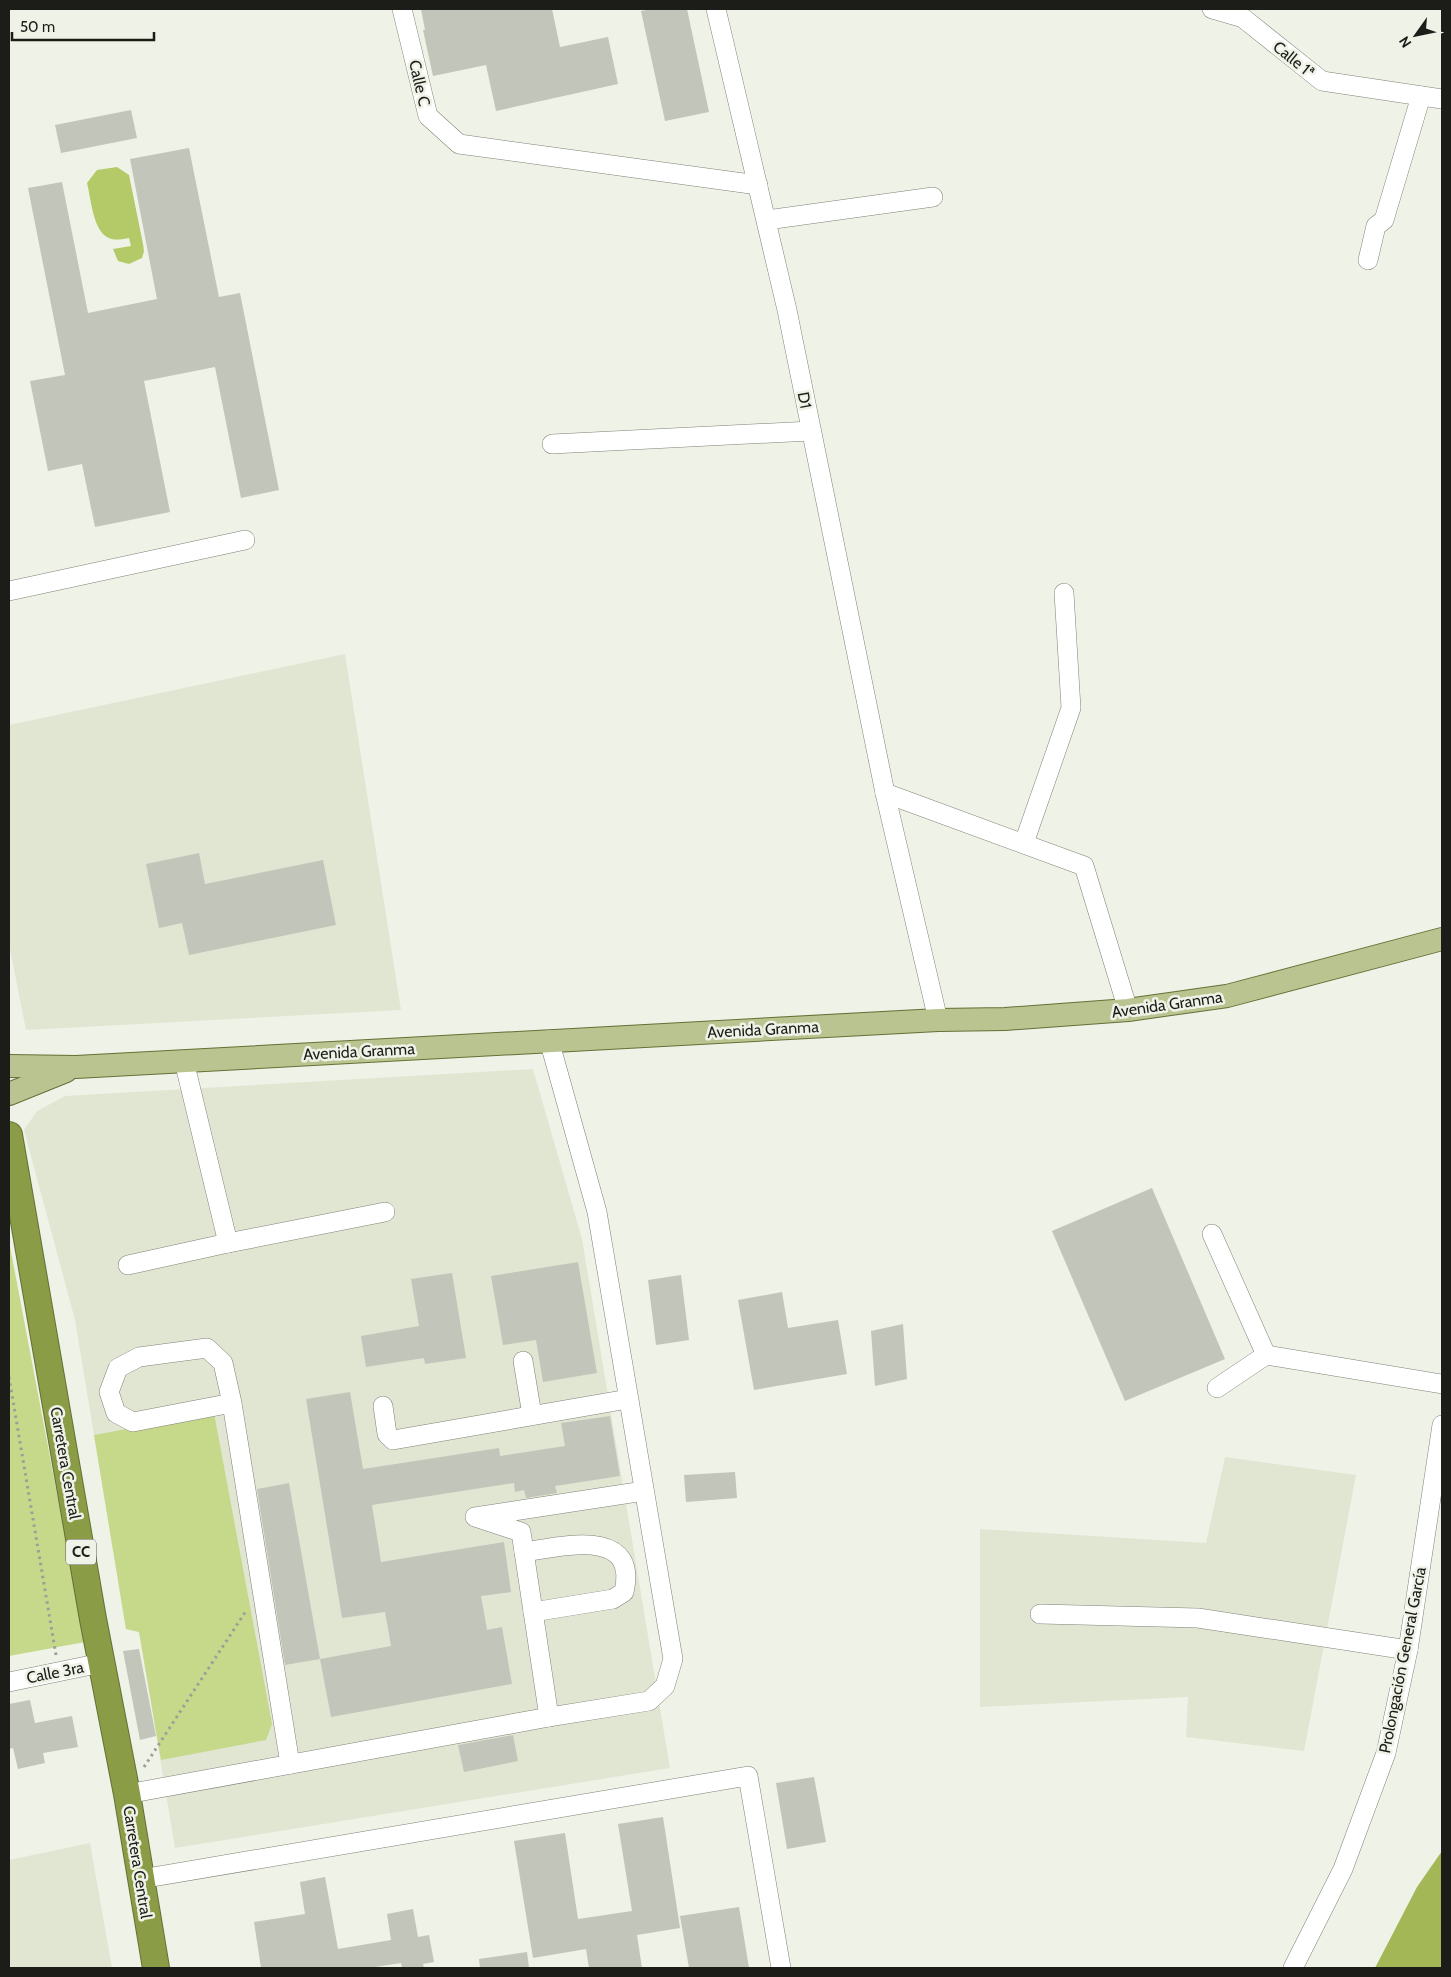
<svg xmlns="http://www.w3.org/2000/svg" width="1451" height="1977" font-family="Cabin,sans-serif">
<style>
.built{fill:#e1e6d3}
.green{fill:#c6d88a}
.forest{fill:#a3b756}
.water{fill:#b4c967}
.building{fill:#c2c5ba}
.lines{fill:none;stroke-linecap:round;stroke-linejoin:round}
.minor-casing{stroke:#7f8277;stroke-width:20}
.major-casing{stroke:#647036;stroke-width:24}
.highway-casing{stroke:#647036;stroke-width:28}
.path{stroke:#9d9f96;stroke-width:3;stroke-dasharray:2.5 4;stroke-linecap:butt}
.minor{stroke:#fff;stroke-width:19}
.major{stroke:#b9c490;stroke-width:22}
.highway{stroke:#8a9c46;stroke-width:26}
.labels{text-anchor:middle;stroke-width:5;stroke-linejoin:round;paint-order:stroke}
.shield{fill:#eff2e6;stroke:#5b5d56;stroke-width:1}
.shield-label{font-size:15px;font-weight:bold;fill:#1c1d19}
.street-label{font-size:16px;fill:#1c1d19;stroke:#eff2e6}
</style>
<rect width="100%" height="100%" fill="#eff2e6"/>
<g class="built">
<path d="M345 654 401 1010 26 1030 9 944V725Z"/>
<path d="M533 1069 582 1239 670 1768 175 1848 139 1632 126 1629 75 1320 24 1130 37 1111 65 1096Z"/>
<path d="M1225 1457 1356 1475 1304 1751 1186 1737 1188 1697 980 1707V1529L1206 1543Z"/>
<path d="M90 1843 112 1968H9V1860Z"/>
</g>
<g class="green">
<path d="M9 1241 85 1642 9 1656Z"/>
<path d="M214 1413 272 1724 266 1740 161 1760 139 1632 126 1629 94 1435Z"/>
</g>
<path class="forest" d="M1442 1851V1968H1375L1417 1887Z"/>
<path class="water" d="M117 167 129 175 143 244 144 251 142 258 129 264 118 261 113 249 131 246 129 238C123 239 115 241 109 238 93 232 91 198 87 183L97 170Z"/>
<g class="building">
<path d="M421 9H552L560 47 608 37 618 84 496 111 486 65 433 76 423 30H425Z"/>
<path d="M652 9H687L709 112 665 121 641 11Z"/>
<path d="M131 110 137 138 61 153 55 125Z"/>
<path d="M189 148 219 297 240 293 279 490 241 498 215 367 144 381 170 512 95 527 82 464 48 471 30 381 65 375 28 188 62 182 88 313 157 299 130 159Z"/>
<path d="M199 853 205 884 323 860 336 925 189 955 182 923 159 928 146 864Z"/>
<path d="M1152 1188 1225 1359 1125 1401 1052 1231Z"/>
<path d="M578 1262 597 1373 543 1382 536 1340 503 1345 491 1276Z"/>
<path d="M452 1273 466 1358 425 1364 424 1358 366 1367 361 1336 419 1326 411 1279Z"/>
<path d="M681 1275 689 1340 656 1345 648 1280Z"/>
<path d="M782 1292 788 1328 838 1320 847 1374 754 1390 738 1300Z"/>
<path d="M903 1324 907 1379 875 1386 871 1331Z"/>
<path d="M350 1392 363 1469 499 1448 500 1456 565 1446 561 1423 610 1416 620 1476 555 1486 557 1493 526 1498 524 1490 515 1492 514 1483 372 1505 381 1562 504 1542 511 1592 481 1596 487 1630 502 1627 512 1684 331 1717 320 1659 391 1646 385 1612 342 1618 306 1399Z"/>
<path d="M735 1472 737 1498 686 1502 684 1475Z"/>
<path d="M289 1483 320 1659 285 1665 257 1489Z"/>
<path d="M139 1649 156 1736 140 1740 123 1651Z"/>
<path d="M30 1700 35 1723 72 1716 78 1747 43 1753 45 1763 18 1769 13 1748 9 1749V1704Z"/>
<path d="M513 1735 518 1761 464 1772 458 1745Z"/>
<path d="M814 1777 826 1842 787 1849 776 1783Z"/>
<path d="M663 1817 680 1928 637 1935 642 1968H589L586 1949 533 1958 514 1841 565 1833 578 1919 632 1911 618 1824Z"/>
<path d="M325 1877 338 1949 391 1940 387 1914 413 1909 418 1937 429 1935 434 1962 423 1964 424 1968H402L401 1963 369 1968H261L254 1922 305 1914 300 1882Z"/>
<path d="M739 1907 749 1968H689L680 1916Z"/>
<path d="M527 1952 529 1968H480L479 1959Z"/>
</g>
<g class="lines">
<defs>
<g id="minor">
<path d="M402 9 428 116 459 144 758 185"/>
<path d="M716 9 787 310 885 793 938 1020"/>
<path d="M1212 9 1243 18 1322 81 1442 99"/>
<path d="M767 220 933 197"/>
<path d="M1368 260 1376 226 1384 220 1421 96"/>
<path d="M552 444 811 431"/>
<path d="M9 591 245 540"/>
<path d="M885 793 1084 866 1128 1010"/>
<path d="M1024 843 1071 708 1064 593"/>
<path d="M184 1061 228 1243"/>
<path d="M1212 1234 1266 1355"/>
<path d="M128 1265 228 1243 385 1212"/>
<path d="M523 1361 532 1415"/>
<path d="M1217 1388 1266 1355 1442 1384"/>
<path d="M232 1403 133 1422 116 1413 109 1392 118 1368 139 1357 207 1348 223 1363 232 1403 290 1764"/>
<path d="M383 1406 387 1434 393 1440 628 1399"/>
<path d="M524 1552C560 1547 639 1526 624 1592L613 1599 533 1612"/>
<path d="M1040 1614 1198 1618 1408 1650"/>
<path d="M9 1682 101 1663"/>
<path d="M549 1717 521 1532 475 1517 644 1491"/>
<path d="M127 1794 549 1717 649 1701 665 1686 673 1659 597 1212 549 1040"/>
<path d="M141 1879 748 1776 781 1968"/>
<path d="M1293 1968 1343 1869 1386 1753 1408 1650 1442 1425"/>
</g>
<g id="major">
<path d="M9 1066 76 1067 938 1020 1005 1019 1128 1010 1227 996 1442 939"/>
<path d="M9 1094 66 1071"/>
</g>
<path id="highway" d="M9 1135 93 1619 127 1794 156 1968"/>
</defs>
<use href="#minor" class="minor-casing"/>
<use href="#major" class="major-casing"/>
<use href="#highway" class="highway-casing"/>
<g class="path">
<path d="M9 1377 56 1655"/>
<path d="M144 1767 246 1611"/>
</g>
<use href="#minor" class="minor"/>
<use href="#major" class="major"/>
<use href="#highway" class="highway"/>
</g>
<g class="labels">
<rect class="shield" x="66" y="1539.5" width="30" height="25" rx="4"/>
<g class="shield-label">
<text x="81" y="1557">CC</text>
</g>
<g class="street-label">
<text transform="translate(1294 59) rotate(39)" y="6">Calle 1ª</text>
<text transform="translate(420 83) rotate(77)" y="6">Calle C</text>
<text transform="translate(805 400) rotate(79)" y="6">D1</text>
<text transform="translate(1167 1004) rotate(-8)" y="6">Avenida Granma</text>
<text transform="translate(763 1029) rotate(-3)" y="6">Avenida Granma</text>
<text transform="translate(359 1051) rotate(-3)" y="6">Avenida Granma</text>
<text transform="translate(66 1463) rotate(80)" y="6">Carretera Central</text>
<text transform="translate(1402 1660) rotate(-79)" y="6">Prolongación General García</text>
<text transform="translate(55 1672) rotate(-11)" y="6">Calle 3ra</text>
<text transform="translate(138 1862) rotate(81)" y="6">Carretera Central</text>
</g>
</g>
<rect width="1451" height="1977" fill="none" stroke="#1c1d19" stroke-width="20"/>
<g transform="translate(1416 35) rotate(237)" stroke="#eff2e6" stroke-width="4" paint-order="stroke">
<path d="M0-4L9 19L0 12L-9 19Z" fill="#1c1d19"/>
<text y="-8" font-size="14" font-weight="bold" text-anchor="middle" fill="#1c1d19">N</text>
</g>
<path d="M12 32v8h142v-8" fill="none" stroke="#1c1d19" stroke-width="2.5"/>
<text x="20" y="32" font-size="15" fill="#1c1d19" stroke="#eff2e6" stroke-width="4" paint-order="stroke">50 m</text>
</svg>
